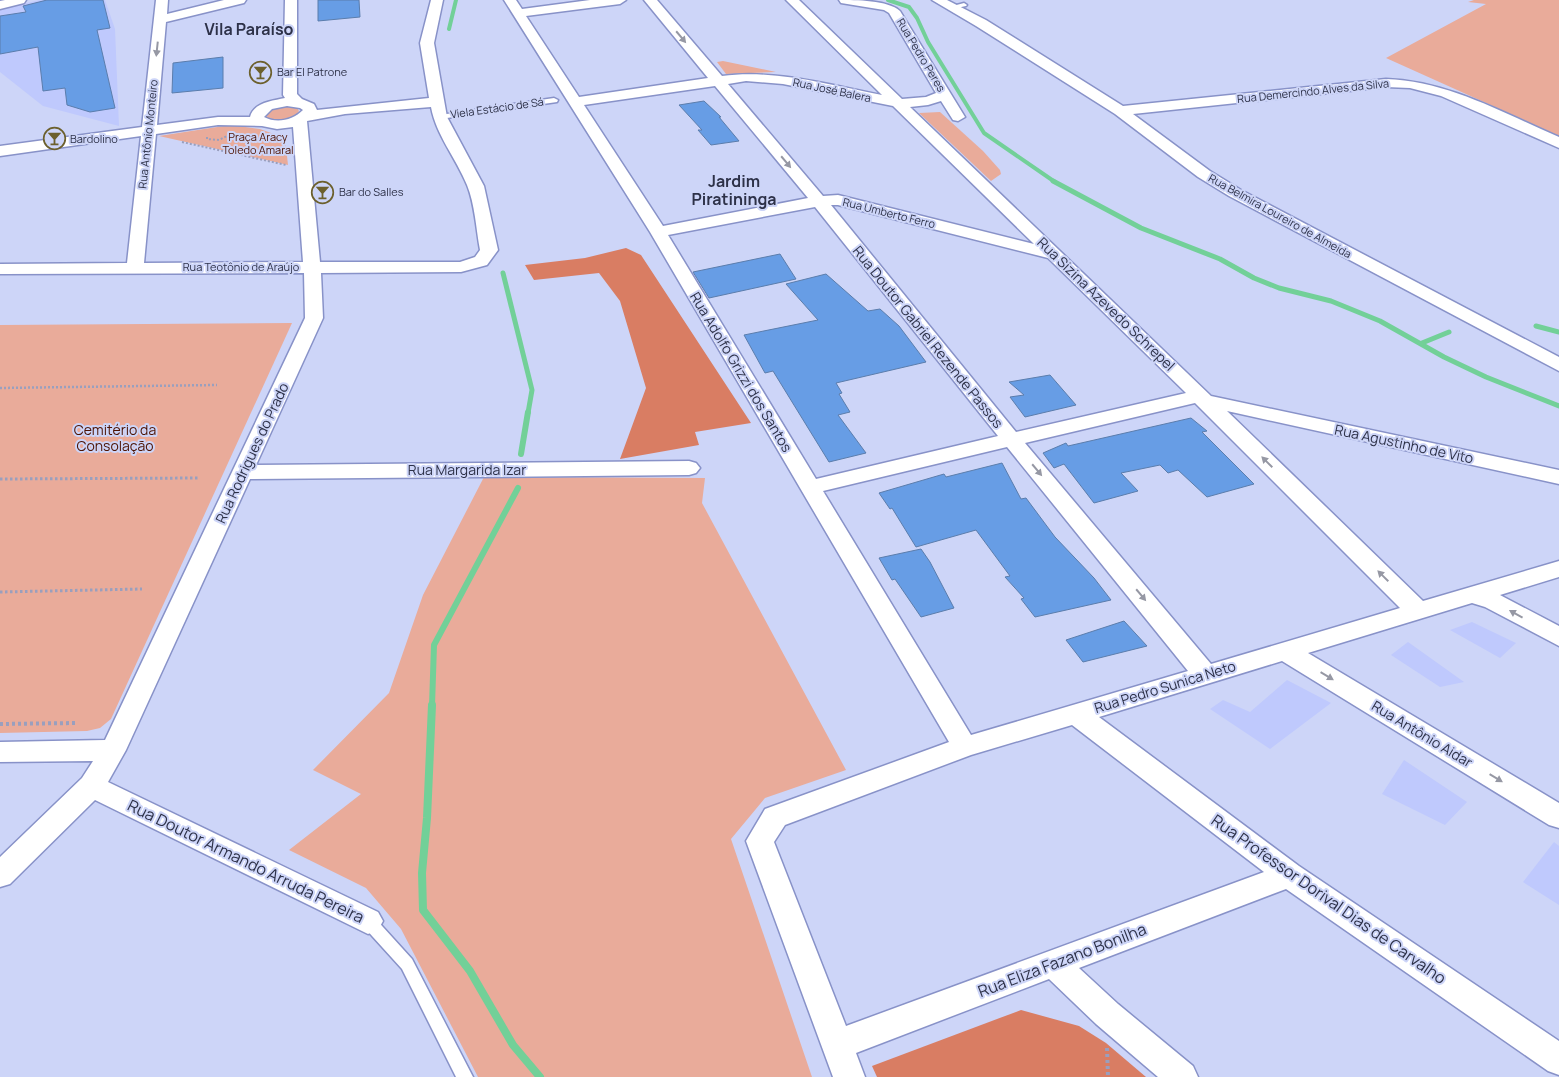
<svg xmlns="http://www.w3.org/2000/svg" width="1559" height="1077" font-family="Manrope,sans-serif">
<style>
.built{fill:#bfc9fd}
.green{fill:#e9ab9a}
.forest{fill:#d97d63}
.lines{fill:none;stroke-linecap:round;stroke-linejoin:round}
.stream-far3{stroke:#72d098;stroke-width:4}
.stream-far2{stroke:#72d098;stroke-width:5}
.stream-far1{stroke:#72d098;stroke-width:6}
.stream{stroke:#72d098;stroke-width:8}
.building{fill:#679de5;stroke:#5b7dac}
.lane-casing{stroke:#8892c8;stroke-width:3}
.street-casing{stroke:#8892c8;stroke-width:3}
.path-far3{stroke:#999fbe;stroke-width:2;stroke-dasharray:2 2;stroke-linecap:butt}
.path-far2{stroke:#999fbe;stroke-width:2.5;stroke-dasharray:2 2;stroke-linecap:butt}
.path-far1{stroke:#999fbe;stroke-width:3;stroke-dasharray:2.5 2.5;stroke-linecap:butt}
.path{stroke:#999fbe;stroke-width:4;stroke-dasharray:3 3;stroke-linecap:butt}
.lane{fill:#fff;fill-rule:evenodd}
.street{fill:#fff;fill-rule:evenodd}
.oneway{fill:#9698a4}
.labels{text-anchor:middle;stroke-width:4;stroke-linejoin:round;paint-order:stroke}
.far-street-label{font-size:11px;fill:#2d3148;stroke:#cdd5f8}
.far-poi-label{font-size:11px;fill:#2d3148;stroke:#cdd5f8;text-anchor:start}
.far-park-label{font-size:11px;fill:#4d1303;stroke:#cdd5f8}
.street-label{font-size:14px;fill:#2d3148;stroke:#cdd5f8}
.park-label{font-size:14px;fill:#4d1303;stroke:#cdd5f8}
.far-district-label{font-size:16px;font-weight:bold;fill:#2d3148;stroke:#cdd5f8}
.near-street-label{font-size:16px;fill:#2d3148;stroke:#cdd5f8}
</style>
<rect width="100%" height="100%" fill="#cdd5f8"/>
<g class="built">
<path d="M40 0H105L115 29 119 126 43 106 0 72V9Z"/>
<path d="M1472 622 1516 643 1500 658 1450 630Z"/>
<path d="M1408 642 1464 682 1440 687 1391 655Z"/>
<path d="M1287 680 1331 703 1270 749 1210 709 1223 700 1250 712Z"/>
<path d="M1404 760 1467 802 1445 825 1382 794Z"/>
<path d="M1554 842 1559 846V905L1523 882Z"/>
</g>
<g class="green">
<path d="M1474 0H1559V136L1386 58 1486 4 1468 2Z"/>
<path d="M723 61 776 72 726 74 717 62Z"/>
<path d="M283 106 297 108 299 111C293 122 278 121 268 118L265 115 268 111Z"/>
<path d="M940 112 983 151 1000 170 1001 174 991 181 919 113Z"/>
<path d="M230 125 260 129 285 138 288 165 159 136Z"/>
<path d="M292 323 111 719 100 728 87 731 0 733V325Z"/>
<path d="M484 477 705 478 702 503 846 770 765 798 731 839 812 1077H478L401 929 366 888 289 850 361 794 313 770 389 693 423 595Z"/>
</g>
<g class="forest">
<path d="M626 248 641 255 751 423 695 432 699 445 620 459 646 388 620 301 599 273 534 280 525 265 585 258Z"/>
<path d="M1021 1010 1079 1026 1106 1043 1146 1077H877L872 1066Z"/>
</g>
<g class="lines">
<g class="stream-far3">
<path d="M888 0 909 7 917 18 928 42 984 133 1055 182"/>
<path d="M449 29 456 0"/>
</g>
<g class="stream-far2">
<path d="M1053 181 1141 228 1220 259 1254 278 1279 288 1331 301 1380 321 1444 357 1486 377 1559 406"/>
<path d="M503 273 532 390 528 413"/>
<path d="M1536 326 1559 332"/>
<path d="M1422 343 1449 332"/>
</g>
<g class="stream-far1">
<path d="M521 454 528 412"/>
<path d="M432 706 434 645 518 488"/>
</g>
<path class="stream" d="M432 705 427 818 422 873 423 910 470 971 513 1045 540 1077"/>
</g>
<g class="building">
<path d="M47 0H103L110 28 97 30 115 108 90 112 67 105 65 88 43 91 38 47 0 54V16L26 12 23 6Z"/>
<path d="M318 0H359L360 17 318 21Z"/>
<path d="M223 57V88L172 93 173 63Z"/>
<path d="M704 101 721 117H719L739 141 711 145 698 130H702L679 105Z"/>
<path d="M780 254 796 279 709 298 693 272Z"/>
<path d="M826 274 868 311 880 309 899 326 926 362 836 383 842 393 839 394 850 412 838 415 866 453 829 462 773 371 765 373 744 335 818 320 786 284Z"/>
<path d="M1050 375 1076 405 1025 417 1010 397 1024 395 1009 382Z"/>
<path d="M1191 418 1207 431 1202 432 1254 484 1207 497 1178 470 1168 473 1160 465 1121 473 1138 491 1094 503 1064 464 1054 468 1043 453 1066 443 1068 446Z"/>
<path d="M1002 463 1021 499 1026 498 1055 537 1094 578 1111 600 1035 617 1021 599 1024 598 1005 577 1010 576 976 530 916 547 892 508 890 509 879 493 944 474 946 477Z"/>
<path d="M921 549 930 562 954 608 921 617 895 579 892 580 879 558Z"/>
<path d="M1124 621 1147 646 1083 662 1066 640Z"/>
</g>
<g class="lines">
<defs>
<g id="lane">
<path d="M964 3 967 5 966 6 952 9 949 7Z"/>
<path d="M554 98 558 100 557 102 440 119 436 117 440 115Z"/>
<path d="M368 914 373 916 412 959 473 1077H456L402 969 363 926 361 921 363 916Z"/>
</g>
<g id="street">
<path d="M5 0H26L24 3 0 9V1Z"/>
<path d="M156 0H168L167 14 224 0H246L244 3 166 22 157 125 218 117H250C254 102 272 101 285 98L283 95 285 0H297V94L302 99 314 104 317 110 429 98 420 43 431 0H443L434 43 447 117 484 186 498 250 487 265 461 272 321 273 323 318 256 465 689 461 696 463 700 468 696 473 689 475 250 479 126 750 108 782 378 912 383 921 378 930 368 934 95 800 10 884 0 887V857L82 778 93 761 0 762V742L105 740 305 318 304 273 0 274V264L127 263 141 136 0 156V146L142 127ZM287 106 300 108 303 110C293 120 277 124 264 117L272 109ZM431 107C436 135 456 158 467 185 475 204 476 229 480 250L475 257 460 262H320L307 121 345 114ZM218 125 262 126 277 129 293 127 303 262 144 263 156 134Z"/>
<path d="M504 0H516L522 9 590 0H626L620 4 526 16 579 97 708 78 644 0H657L722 76C775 69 829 85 882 95L786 0H799L902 99 926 97 936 93 889 13 884 10 841 3 839 0C856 0 888 0 900 11L965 117 958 121 953 120 941 101 928 105 910 107 1211 396 1559 470V484L1227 411 1423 601 1559 561V577L1500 595 1559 626V646L1485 607 1472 603 1308 653 1559 803V828L1549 825 1282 661 1099 717 1299 866 1559 1041V1075L1548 1071 1286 889 1079 968 1118 1004 1193 1066 1198 1077H1158L1096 1024 1049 979 856 1053 865 1077H833L746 841 765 809 949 742 650 232ZM746 81 783 84 893 106 1034 244 838 195 823 196 728 84ZM715 86 808 198 663 226 584 105ZM831 205H838L1048 258 1186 393 1016 432ZM815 207 998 436 816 479 668 235ZM1195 403 1400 608 1211 664 1025 443ZM1007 447 1188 671 971 735 823 491ZM1072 725 1264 872 846 1026 774 842 785 825 971 755Z"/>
<path d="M932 0H947L986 20 1123 106 1386 79C1448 81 1503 113 1559 137V148L1441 96 1410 88 1386 87 1133 114 1210 171 1241 190 1559 357V371L1229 196 1198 177 1115 114 976 26Z"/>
</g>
</defs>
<use href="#lane" class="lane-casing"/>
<use href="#street" class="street-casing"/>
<g class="path-far3">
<path d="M207 137V139L219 140 227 136"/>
<path d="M182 142 286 165"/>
</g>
<path class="path-far2" d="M0 388 217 385"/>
<g class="path-far1">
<path d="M0 479 200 478"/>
<path d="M0 592 142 589"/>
</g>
<g class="path">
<path d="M0 724 76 723"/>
<path d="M1107 1048 1108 1077"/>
</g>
<use href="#lane" class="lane"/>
<use href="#street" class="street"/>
</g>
<defs><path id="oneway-solid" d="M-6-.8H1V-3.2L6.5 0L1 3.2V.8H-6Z" transform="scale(1.25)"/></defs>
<g class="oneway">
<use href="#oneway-solid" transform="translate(681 37) rotate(50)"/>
<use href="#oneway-solid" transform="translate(157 49) rotate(96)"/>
<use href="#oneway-solid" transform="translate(786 162) rotate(50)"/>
<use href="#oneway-solid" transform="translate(1267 462) rotate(-135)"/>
<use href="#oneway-solid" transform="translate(1037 470) rotate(50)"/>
<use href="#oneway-solid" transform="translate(1383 576) rotate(-135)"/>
<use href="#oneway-solid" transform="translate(1141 595) rotate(50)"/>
<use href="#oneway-solid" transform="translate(1516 614) rotate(-151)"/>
<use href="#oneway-solid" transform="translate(1327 676) rotate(31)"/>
<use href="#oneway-solid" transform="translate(1496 778) rotate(31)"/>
</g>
<defs>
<symbol id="bar-ring" viewBox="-11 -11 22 22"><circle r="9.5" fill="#cdd5f8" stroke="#6c602d" stroke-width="1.5"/><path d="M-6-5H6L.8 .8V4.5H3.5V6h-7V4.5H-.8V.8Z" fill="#6c602d"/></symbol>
</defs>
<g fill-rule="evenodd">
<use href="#bar-ring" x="248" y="60" width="25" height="25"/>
<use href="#bar-ring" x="42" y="126" width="25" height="25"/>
<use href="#bar-ring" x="310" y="180" width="25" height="25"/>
</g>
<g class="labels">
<g class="far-street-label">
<text transform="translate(921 55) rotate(59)" y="4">Rua Pedro Peres</text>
<text transform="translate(832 90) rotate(12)" y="4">Rua José Balera</text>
<text transform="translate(1313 91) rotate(-6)" y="4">Rua Demercindo Alves da Silva</text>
<text transform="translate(497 108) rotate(-8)" y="4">Viela Estácio de Sá</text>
<text transform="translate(148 134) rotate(-84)" y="4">Rua Antônio Monteiro</text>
<text transform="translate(889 213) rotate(14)" y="4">Rua Umberto Ferro</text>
<text transform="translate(1280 216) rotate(29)" y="4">Rua Belmira Loureiro de Almeida</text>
<text x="241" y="271">Rua Teotônio de Araújo</text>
</g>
<g class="far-poi-label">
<text x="277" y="76">Bar El Patrone</text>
<text x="70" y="143">Bardolino</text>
<text x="339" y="196">Bar do Salles</text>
</g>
<g class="far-park-label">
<text x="258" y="141">Praça Aracy<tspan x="258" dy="13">Toledo Amaral</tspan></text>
</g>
<g class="street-label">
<text transform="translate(1106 304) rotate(44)" y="5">Rua Sizina Azevedo Schrepel</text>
<text transform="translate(928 337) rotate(51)" y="5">Rua Doutor Gabriel Rezende Passos</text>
<text transform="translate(741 372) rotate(59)" y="5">Rua Adolfo Grizzi dos Santos</text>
<text transform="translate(1404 444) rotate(12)" y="5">Rua Agustinho de Vito</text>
<text transform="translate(252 453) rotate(-65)" y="5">Rua Rodrigues do Prado</text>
<text x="467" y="475">Rua Margarida Izar</text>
<text transform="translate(1165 687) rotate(-17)" y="5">Rua Pedro Sunica Neto</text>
<text transform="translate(1422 734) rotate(31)" y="5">Rua Antônio Aidar</text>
</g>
<g class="park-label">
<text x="115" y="435">Cemitério da<tspan x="115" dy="16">Consolação</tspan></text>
</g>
<g class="far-district-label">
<text x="249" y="35">Vila Paraíso</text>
<text x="734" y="187">Jardim<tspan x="734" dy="18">Piratininga</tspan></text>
</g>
<g class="near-street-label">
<text transform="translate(246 861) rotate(26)" y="6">Rua Doutor Armando Arruda Pereira</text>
<text transform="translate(1329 899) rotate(35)" y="6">Rua Professor Dorival Dias de Carvalho</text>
<text transform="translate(1062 960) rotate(-21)" y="6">Rua Eliza Fazano Bonilha</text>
</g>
</g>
</svg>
